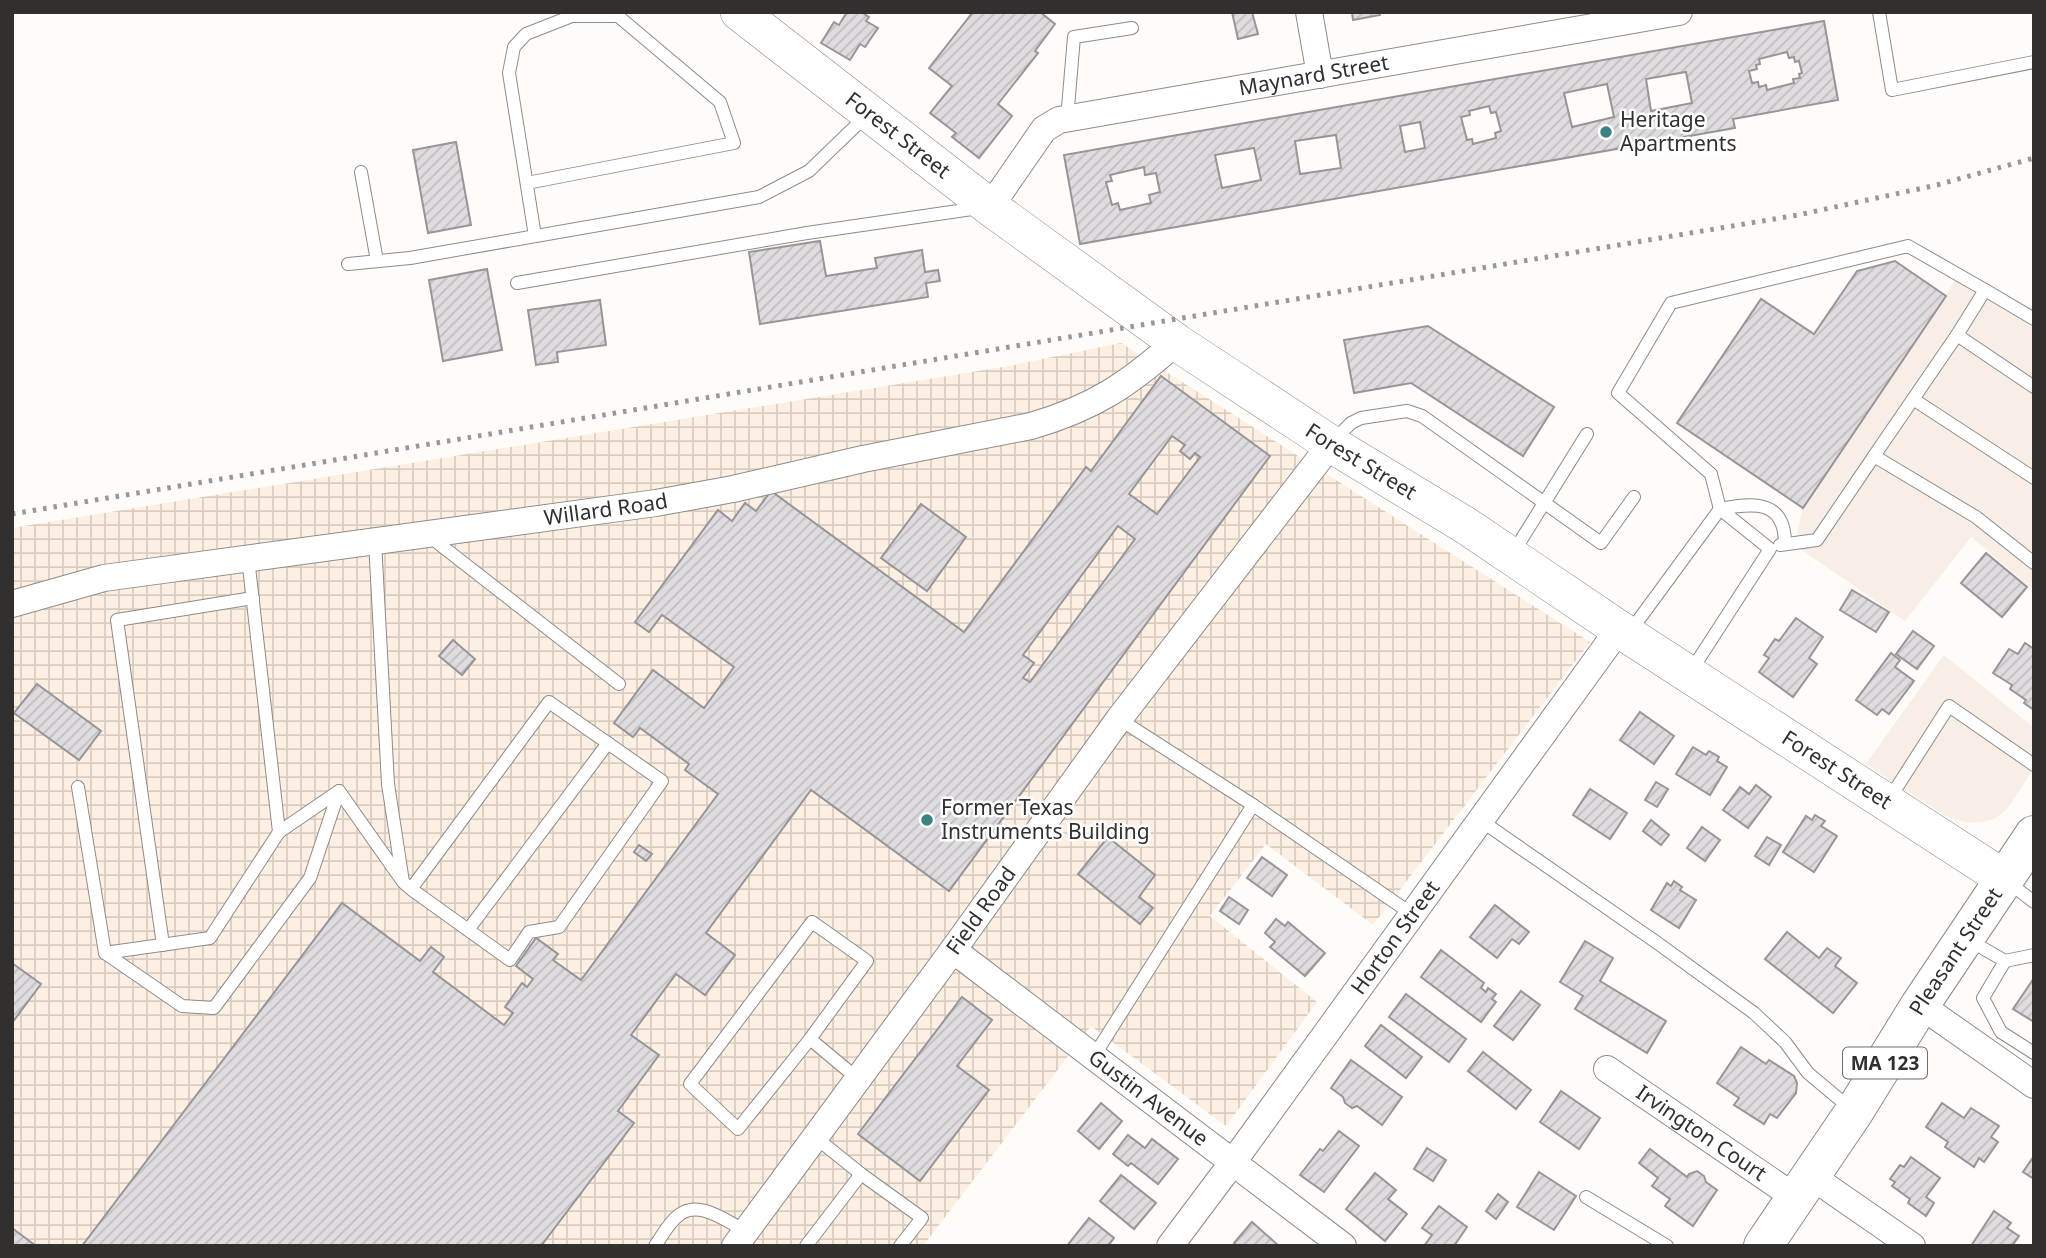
<svg xmlns="http://www.w3.org/2000/svg" width="2046" height="1258" font-family="'Noto Sans',sans-serif">
<style>
.built{fill:#f8eee6}
.industrial{fill:url(#industrial-grid)}
.building{fill:url(#building-hatch);stroke:#979598;stroke-width:2;fill-rule:evenodd}
.lines{fill:none;stroke-linecap:round;stroke-linejoin:round}
.service-casing{stroke:#8e8b89;stroke-width:14}
.minor-casing{stroke:#8e8b89;stroke-width:28}
.secondary-casing{stroke:#8e8b89;stroke-width:38}
.trunk-casing{stroke:#8e8b89;stroke-width:40}
.service{stroke:#fff;stroke-width:12}
.minor{stroke:#fff;stroke-width:26}
.secondary{stroke:#fff;stroke-width:37}
.trunk{stroke:#fff;stroke-width:38}
.rail{stroke:#9a9896;stroke-width:5;stroke-dasharray:3.5 7;stroke-linecap:butt}
.poi-dot{fill:#3a8382;stroke:#fff;stroke-width:2.5}
.labels{text-anchor:middle;stroke-width:5;stroke-linejoin:round;paint-order:stroke}
.shield{fill:#fff;stroke:#6f6e6d;stroke-width:2}
.shield-label{font-size:19px;font-weight:bold;fill:#31302f}
.street-label{font-size:21px;fill:#31302f;stroke:#fff}
.poi-label{font-size:21px;fill:#31302f;stroke:#fff;text-anchor:start}
</style>
<defs>
<pattern id="industrial-grid" width="8" height="8" patternUnits="userSpaceOnUse" patternTransform="scale(1.75)"><rect width="8" height="8" fill="#fdefe1"/><path d="M0 4h8M4 0v8" fill="none" stroke="#d9cdc1"/></pattern>
<pattern id="building-hatch" width="6" height="6" patternUnits="userSpaceOnUse" patternTransform="scale(1.75)"><rect width="6" height="6" fill="#dedcdf"/><path d="M-1 1l2-2M0 6l6-6M5 7l2-2" fill="none" stroke="#bfbdc0"/></pattern>
</defs>
<rect width="100%" height="100%" fill="#fefbf8"/>
<g class="built">
<path d="M1961 269 2034 312V590L1971 537 1905 621 1799 548 1797 532 1803 508 1946 296Z"/>
<path d="M1944 655 2034 728V768L2008 808 1996 818 1984 822 1968 823 1946 816 1866 764Z"/>
</g>
<path class="industrial" d="M1121 343 1590 642 1373 925 1266 844 1210 916 1317 1002 1226 1126 1091 1026 923 1246H12V528L1009 366Z"/>
<g class="building">
<path d="M847 12H861L869 17 866 21 878 28 865 47 860 44 850 60 821 43 834 22 839 25Z"/>
<path d="M973 12H1040L1055 24 1035 51 1038 53 998 104 1012 116 979 158 952 137 956 133 930 113 952 86 929 68Z"/>
<path d="M1232 12H1252L1258 34 1238 39Z"/>
<path d="M1352 12H1380V15L1353 20Z"/>
<path d="M1824 21 1838 100 1733 119 1735 128 1080 244 1064 155ZM1787 52 1789 58 1794 57 1795 62 1799 61 1802 73 1799 74 1800 78 1793 79 1794 83 1767 90 1766 85 1759 87 1758 82 1752 83 1749 71 1757 69 1756 65 1760 64 1759 59ZM1686 72 1692 103 1651 111 1646 79ZM1607 84 1614 117 1572 127 1564 93ZM1489 106 1491 113 1496 112 1501 131 1495 133 1496 138 1473 144 1472 139 1467 140 1461 117 1470 115 1469 111ZM1420 122 1425 148 1405 152 1400 126ZM1336 135 1341 168 1300 174 1295 141ZM1254 148 1261 180 1222 188 1215 155ZM1144 167 1145 175 1156 173 1160 192 1149 195 1151 203 1120 210 1118 203 1112 205 1106 182 1112 181 1110 175Z"/>
<path d="M456 142 471 225 428 233 413 150Z"/>
<path d="M820 241 826 276 877 268 875 258 922 250 925 272 938 270 940 281 926 283 928 297 760 324 749 252Z"/>
<path d="M1895 261 1946 296 1803 508 1677 423 1761 299 1814 334 1857 271Z"/>
<path d="M487 269 502 350 443 361 429 280Z"/>
<path d="M600 300 606 345 557 352 558 362 536 365 528 310Z"/>
<path d="M1428 326 1554 407 1523 456 1411 383 1354 393 1344 340Z"/>
<path d="M1161 376 1270 456 949 891 811 790 706 933 735 955 705 995 676 974 631 1035 659 1055 618 1111 634 1123 541 1246H82L342 903 420 961 431 947 444 957 433 972 504 1025 513 1013 505 1007 522 983 527 987 533 979 516 966 536 938 558 954 553 960 581 980 718 794 685 770 689 764 640 728 633 737 614 723 653 670 704 708 734 667 662 615 649 632 635 622 718 510 732 521 745 503 756 511 771 491 964 632 1086 467 1091 471ZM1172 436 1185 445 1180 451 1190 459 1195 453 1200 457 1157 514 1129 494ZM1118 526 1135 539 1030 682 1023 678 1034 663 1023 655Z"/>
<path d="M921 504 966 537 927 591 881 558Z"/>
<path d="M1986 553 2027 587 2002 617 1961 583Z"/>
<path d="M1852 590 1889 612 1876 632 1840 610Z"/>
<path d="M1796 618 1823 637 1809 658 1817 664 1793 697 1759 672 1769 658 1764 655 1775 639 1779 641Z"/>
<path d="M1913 631 1934 646 1917 669 1896 654Z"/>
<path d="M453 640 475 659 462 675 439 656Z"/>
<path d="M2025 643 2034 649V710L2024 703 2026 700 2010 689 2012 685 1993 673 2009 649 2018 654Z"/>
<path d="M1891 653 1900 660 1895 667 1914 681 1889 714 1882 709 1877 715 1856 700Z"/>
<path d="M37 684 101 731 79 760 14 713Z"/>
<path d="M1640 712 1674 736 1654 764 1620 740Z"/>
<path d="M1693 747 1706 755 1709 751 1719 757 1717 761 1727 767 1710 795 1676 774Z"/>
<path d="M1656 782 1668 789 1657 807 1645 800Z"/>
<path d="M1756 785 1771 797 1748 828 1723 810 1740 787 1749 794Z"/>
<path d="M1590 789 1627 813 1610 839 1573 815Z"/>
<path d="M1815 815 1825 821 1821 826 1837 836 1814 872 1783 852 1806 816 1812 820Z"/>
<path d="M1651 820 1669 835 1661 845 1643 831Z"/>
<path d="M1702 827 1720 840 1705 861 1687 848Z"/>
<path d="M1108 837 1155 875 1139 897 1153 908 1140 924 1078 874Z"/>
<path d="M1767 837 1781 845 1769 865 1755 856Z"/>
<path d="M639 845 652 854 646 861 634 852Z"/>
<path d="M1262 857 1287 875 1272 896 1247 878Z"/>
<path d="M1674 881 1682 887 1680 890 1696 900 1679 928 1651 910 1667 883 1671 886Z"/>
<path d="M1229 897 1248 910 1239 924 1220 911Z"/>
<path d="M1495 905 1529 932 1519 944 1512 939 1497 958 1470 937Z"/>
<path d="M1276 919 1285 926 1288 922 1325 953 1305 976 1270 947 1275 942 1265 933Z"/>
<path d="M1787 932 1819 958 1827 948 1841 958 1835 966 1857 983 1833 1013 1765 959Z"/>
<path d="M1585 941 1613 958 1600 981 1666 1021 1647 1053 1575 1009 1583 996 1560 982Z"/>
<path d="M1441 950 1484 983 1481 988 1486 992 1488 988 1496 994 1492 999 1496 1002 1481 1022 1421 977Z"/>
<path d="M12 963 41 984 12 1023Z"/>
<path d="M2034 978V1022L2013 1009Z"/>
<path d="M1521 991 1540 1005 1513 1040 1494 1026Z"/>
<path d="M1406 994 1466 1039 1449 1062 1389 1017Z"/>
<path d="M962 997 992 1020 957 1066 989 1090 920 1181 858 1134Z"/>
<path d="M1381 1025 1422 1057 1406 1078 1365 1046Z"/>
<path d="M1741 1047 1766 1064 1769 1060 1794 1076 1797 1083 1796 1093 1777 1118 1770 1114 1764 1124 1734 1105 1739 1098 1717 1083Z"/>
<path d="M1483 1052 1531 1090 1516 1109 1468 1071Z"/>
<path d="M1351 1060 1402 1097 1382 1125 1357 1106 1352 1108 1345 1103 1343 1097 1331 1088Z"/>
<path d="M1561 1091 1600 1118 1579 1149 1540 1122Z"/>
<path d="M1101 1103 1122 1121 1099 1149 1078 1131Z"/>
<path d="M1942 1103 1964 1118 1971 1108 1999 1126 1991 1137 1998 1142 1984 1162 1979 1158 1974 1167 1945 1147 1948 1142 1926 1127Z"/>
<path d="M1339 1131 1359 1146 1324 1192 1300 1175 1320 1149 1323 1151Z"/>
<path d="M1128 1135 1145 1148 1152 1139 1178 1159 1158 1184 1131 1163 1128 1166 1113 1154Z"/>
<path d="M1427 1148 1446 1160 1433 1181 1414 1169Z"/>
<path d="M1650 1149 1687 1177 1689 1174 1697 1171 1704 1176 1706 1182 1717 1190 1693 1226 1665 1206 1670 1199 1652 1186 1658 1178 1639 1163Z"/>
<path d="M2034 1156V1179L2023 1172Z"/>
<path d="M1911 1157 1940 1178 1926 1197 1934 1203 1926 1216 1908 1203 1910 1199 1892 1186 1895 1182 1890 1179 1900 1165 1904 1167Z"/>
<path d="M1539 1172 1576 1196 1554 1230 1517 1207Z"/>
<path d="M1375 1173 1396 1190 1388 1199 1407 1214 1385 1241 1346 1209Z"/>
<path d="M1121 1175 1156 1203 1134 1229 1100 1201Z"/>
<path d="M1498 1194 1508 1202 1496 1219 1486 1211Z"/>
<path d="M1439 1206 1467 1227 1454 1246H1424L1432 1235 1422 1228Z"/>
<path d="M1994 1211 2011 1223 2007 1228 2019 1236 2012 1246H1971Z"/>
<path d="M1089 1218 1114 1238 1108 1246H1067Z"/>
<path d="M1252 1222 1279 1246H1237L1234 1243Z"/>
<path d="M12 1228 36 1246H12Z"/>
</g>
<g class="lines">
<defs>
<g id="service">
<path d="M1879 12 1892 90 2034 62"/>
<path d="M1067 119 1074 37 1132 28"/>
<path d="M361 172 377 261"/>
<path d="M527 183 734 143 720 102 618 16H572L526 34 514 47 509 73 535 236"/>
<path d="M348 264 410 258 759 197 809 171 866 116"/>
<path d="M517 283 807 233 979 208"/>
<path d="M1957 335 1985 290 2034 319"/>
<path d="M1913 399 2034 478"/>
<path d="M1333 441 1351 423 1361 418 1407 411 1422 416 1601 543 1634 497"/>
<path d="M1874 456 1957 335 2034 387"/>
<path d="M429 536 619 684"/>
<path d="M375 541 388 784 403 882 411 889 510 960 529 932 559 927 662 781 549 702 411 889"/>
<path d="M1785 542C1784 499 1752 503 1720 509L1711 474 1618 393 1671 303 1908 246 1985 290"/>
<path d="M1780 545 1817 540 1874 456 1976 517 2034 563"/>
<path d="M1513 553 1587 434"/>
<path d="M1629 633 1720 509 1770 549 1691 671"/>
<path d="M1119 719 1253 805"/>
<path d="M78 787 105 953 210 938 279 832 248 558"/>
<path d="M1888 801 1949 706 2034 765"/>
<path d="M1480 820 1656 942 1754 1013 1785 1042 1808 1073 1851 1109"/>
<path d="M279 832 339 791 401 879"/>
<path d="M2008 882 2034 902"/>
<path d="M468 930 608 743"/>
<path d="M1967 939 2005 961 2034 955"/>
<path d="M163 945 117 620 253 598"/>
<path d="M105 953 182 1006 214 1008 310 878 339 791"/>
<path d="M2005 961 1983 998 2001 1032 2034 1053"/>
<path d="M810 1039 867 961 812 922 690 1084 738 1129 810 1039 858 1079"/>
<path d="M1094 1056 1253 805 1412 914"/>
<path d="M815 1137 861 1174 922 1218 900 1246"/>
<path d="M1586 1197 1667 1246"/>
<path d="M655 1246C662 1236 669 1222 679 1215 699 1199 727 1222 746 1231"/>
<path d="M806 1246 861 1174"/>
</g>
<g id="minor">
<path d="M1309 12 1320 75"/>
<path id="s1" d="M990 207 1044 129 1059 120 1679 12"/>
<path id="s2" d="M12 604 104 578 656 503 733 489 863 459 1031 426C1093 408 1128 385 1176 342"/>
<path id="s3" d="M953 950 1343 1246"/>
<path d="M1920 1005 2034 1085"/>
<path id="s4" d="M1607 1069 1796 1198"/>
<path d="M1811 1176 1912 1246"/>
<path id="s5" d="M735 1246 953 950 1119 719 1331 444"/>
<path id="s6" d="M1170 1246 1233 1162 1619 629"/>
</g>
<g id="secondary">
<path id="s7" d="M739 12 990 207 1176 342 1331 444 1465 525 1619 629 2005 879"/>
</g>
<g id="trunk">
<path id="s8" d="M1763 1246 1854 1112 1920 1005 2034 835"/>
</g>
</defs>
<use href="#service" class="service-casing"/>
<use href="#minor" class="minor-casing"/>
<use href="#secondary" class="secondary-casing"/>
<use href="#trunk" class="trunk-casing"/>
<use href="#service" class="service"/>
<use href="#minor" class="minor"/>
<use href="#secondary" class="secondary"/>
<use href="#trunk" class="trunk"/>
<path class="rail" d="M12 514 1798 215 1937 185 2034 158"/>
</g>
<g class="poi-dot">
<circle cx="1606" cy="132" r="7"/>
<circle cx="927" cy="820" r="7"/>
</g>
<g class="labels">
<rect class="shield" x="1843" y="1047.5" width="84" height="31" rx="5"/>
<g class="shield-label">
<text x="1885" y="1070">MA 123</text>
</g>
<g class="street-label">
<text dy="7" stroke="none"><textPath href="#s1" startOffset="371">Maynard Street</textPath></text>
<text dy="7" stroke="none"><textPath href="#s7" startOffset="201">Forest Street</textPath></text>
<text dy="7" stroke="none"><textPath href="#s7" startOffset="768">Forest Street</textPath></text>
<text dy="7" stroke="none"><textPath href="#s2" startOffset="602">Willard Road</textPath></text>
<text dy="7" stroke="none"><textPath href="#s7" startOffset="1335">Forest Street</textPath></text>
<text dy="7" stroke="none"><textPath href="#s5" startOffset="416">Field Road</textPath></text>
<text dy="7" stroke="none"><textPath href="#s6" startOffset="382">Horton Street</textPath></text>
<text dy="7" stroke="none"><textPath href="#s8" startOffset="352">Pleasant Street</textPath></text>
<text dy="7" stroke="none"><textPath href="#s3" startOffset="245">Gustin Avenue</textPath></text>
<text dy="7" stroke="none"><textPath href="#s4" startOffset="114">Irvington Court</textPath></text>
</g>
<g class="poi-label">
<text x="1620" y="127">Heritage<tspan x="1620" dy="24">Apartments</tspan></text>
<text x="941" y="815">Former Texas<tspan x="941" dy="24">Instruments Building</tspan></text>
</g>
</g>
<rect width="2046" height="1258" fill="none" stroke="#31302f" stroke-width="28"/>
</svg>
